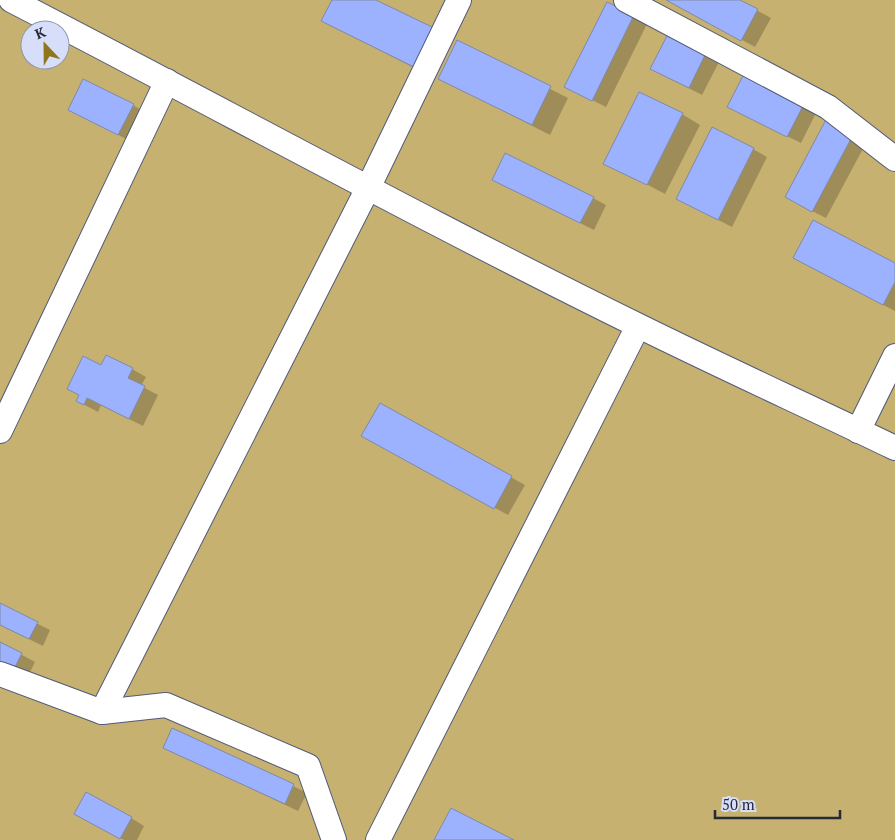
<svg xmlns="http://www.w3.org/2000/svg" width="895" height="840" font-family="'PT Serif',serif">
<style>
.green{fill:#c6b170;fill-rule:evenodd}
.shadow{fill:#0003}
.building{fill:#9db2ff;stroke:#7f89a8}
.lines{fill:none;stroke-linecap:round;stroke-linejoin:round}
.minor-casing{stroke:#525a78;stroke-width:26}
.minor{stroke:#fff;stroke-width:24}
</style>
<rect width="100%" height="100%" fill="#d6defa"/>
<path class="green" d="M0 0H895V840H0ZM30 30H60V60H30Z"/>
<g class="shadow">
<path d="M333 0H373L432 77 322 21Z"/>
<path d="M668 0H738L771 18 755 47Z"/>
<path d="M634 16 647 24 606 107 566 87Z"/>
<path d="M669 36 719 62 702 95 665 76Z"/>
<path d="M458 42 568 98 550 135 439 78Z"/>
<path d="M745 74 817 111 801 143 742 114Z"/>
<path d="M133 105 146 113 132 142 83 117Z"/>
<path d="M682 114 700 125 665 194 622 171Z"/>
<path d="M842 123 866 143 826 218 800 205Z"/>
<path d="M753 149 767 157 732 227 677 199Z"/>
<path d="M507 187 593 198 606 205 594 230Z"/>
<path d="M895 264V311L812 268Z"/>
<path d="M132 369 146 377 141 386 158 395 143 426 101 405 98 412 77 401Z"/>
<path d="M380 405 525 485 508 515 376 443Z"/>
<path d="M0 605 50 630 43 646 0 625Z"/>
<path d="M0 643 35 662 27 678 0 665Z"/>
<path d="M164 747 293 786 307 793 298 811Z"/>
<path d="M131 818 144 826 137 840H124L89 821Z"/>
</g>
<g class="building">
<path d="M332 0H376L434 28 414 67 321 21Z"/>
<path d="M666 0H740L758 9 741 41Z"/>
<path d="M607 2 634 15 592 101 564 87Z"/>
<path d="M668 34 706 53 689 88 650 69Z"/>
<path d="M457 40 551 86 532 125 438 79Z"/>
<path d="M745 72 805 102 787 137 727 107Z"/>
<path d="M83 79 134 104 118 135 68 110Z"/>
<path d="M639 92 683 113 647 185 603 164Z"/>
<path d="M829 114 853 135 812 212 785 197Z"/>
<path d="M712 127 754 148 718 220 676 199Z"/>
<path d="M505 153 594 197 580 223 492 180Z"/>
<path d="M813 220 895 263V282L883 305 793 258Z"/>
<path d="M106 355 133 368 128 378 145 386 129 419 87 398 84 405 76 401 79 395 67 389 83 356 101 365Z"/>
<path d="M380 403 512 476 494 509 361 436Z"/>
<path d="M0 603 38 622 29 639 0 625Z"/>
<path d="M0 642 22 653 13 671 0 665Z"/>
<path d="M172 728 294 784 285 804 163 748Z"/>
<path d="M86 792 132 817 120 839 74 814Z"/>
<path d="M451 808 514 840H434Z"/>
</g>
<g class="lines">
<defs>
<g id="minor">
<path d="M11 0C220 108 427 222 639 326 724 368 810 407 895 448"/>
<path d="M626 0 828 107 895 159"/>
<path d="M0 431 167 81"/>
<path d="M858 431 895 356"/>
<path d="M0 674 102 712 166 705 308 766 334 840"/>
<path d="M102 712 368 188 459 0"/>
<path d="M378 840 638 326"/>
</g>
</defs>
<use href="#minor" class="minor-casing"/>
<use href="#minor" class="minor"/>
</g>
<g transform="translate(45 45) rotate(338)"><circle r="24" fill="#d6defa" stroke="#9096ac"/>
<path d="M0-4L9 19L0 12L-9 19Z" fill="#8f761b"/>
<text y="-8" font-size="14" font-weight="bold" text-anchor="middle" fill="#262a37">K</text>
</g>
<path d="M715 810v8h125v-8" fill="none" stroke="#262a37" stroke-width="2.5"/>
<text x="722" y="810" font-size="15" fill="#262a37" stroke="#d6defa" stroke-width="4" paint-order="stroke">50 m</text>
</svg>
